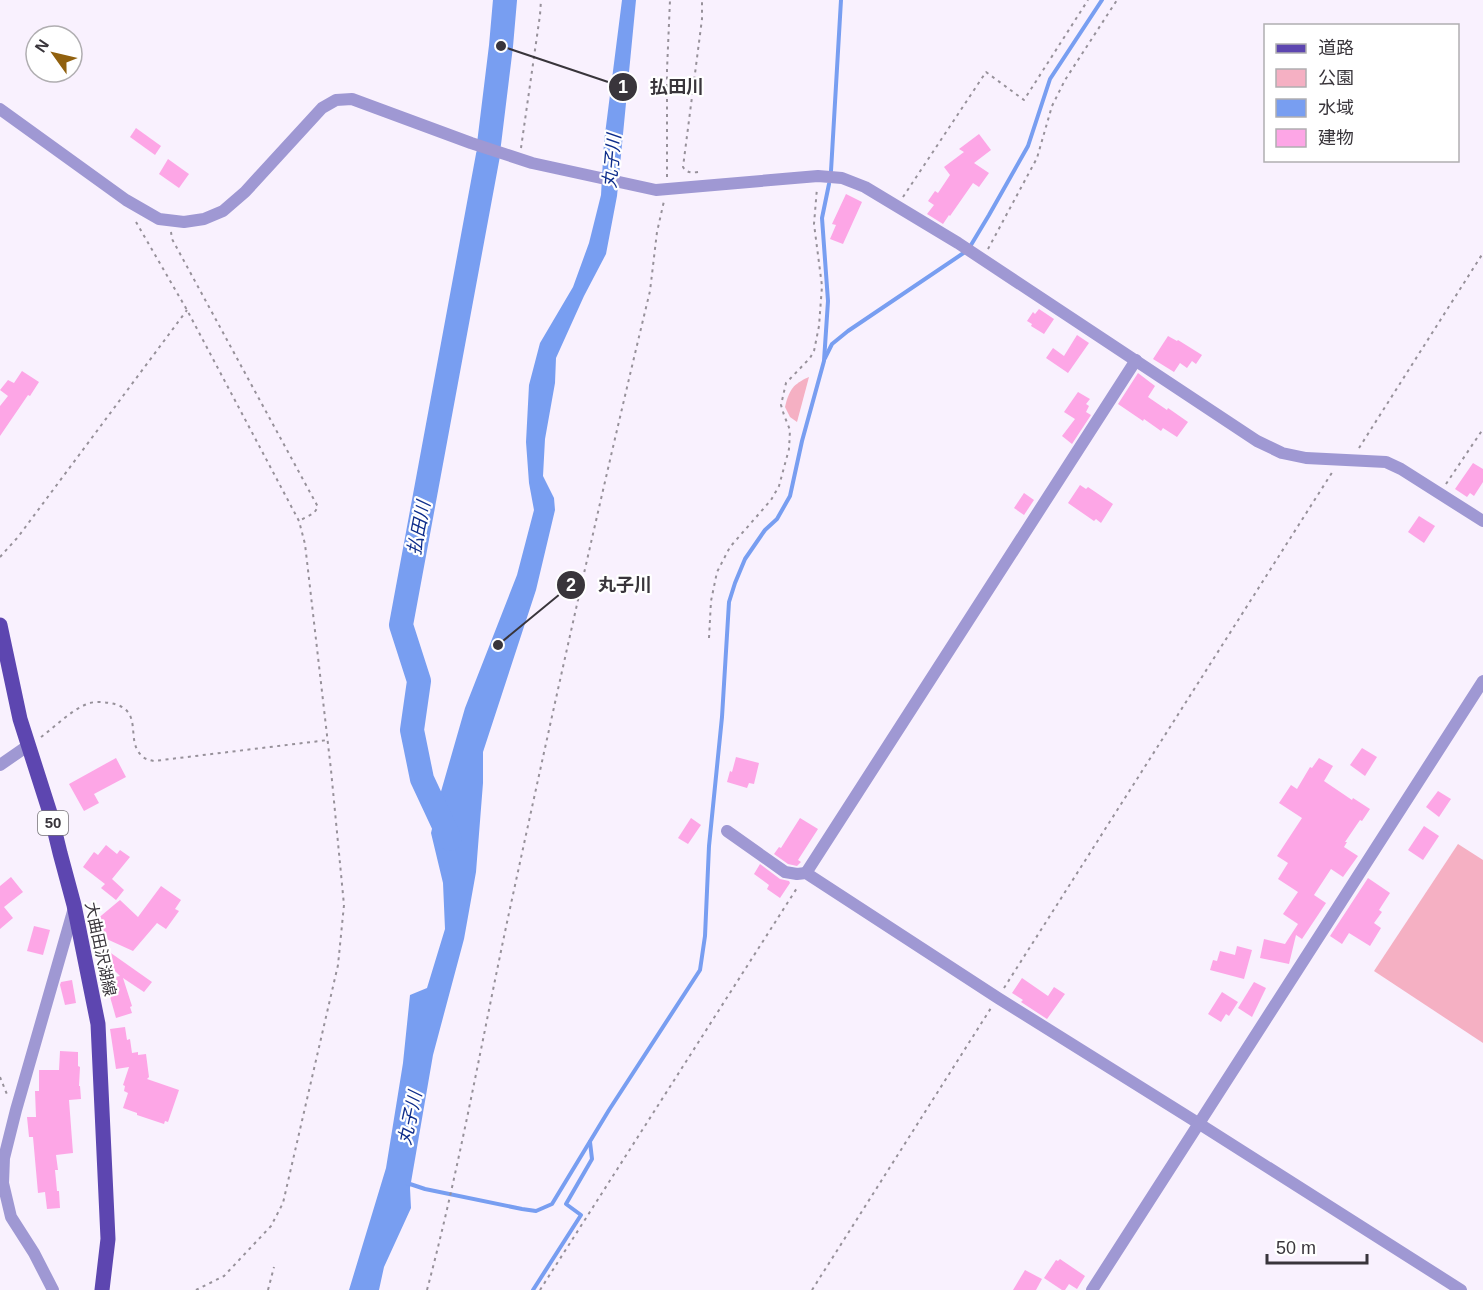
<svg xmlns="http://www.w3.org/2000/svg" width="1483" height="1290" font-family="Arial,'Noto Sans JP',sans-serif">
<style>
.green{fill:#f5b0c3}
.water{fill:#789ef1}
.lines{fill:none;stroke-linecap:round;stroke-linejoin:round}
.stream{stroke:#789ef1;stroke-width:4}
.river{stroke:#789ef1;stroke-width:24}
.building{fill:#fda6e6}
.path{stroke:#97919a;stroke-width:2;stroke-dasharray:3 4.5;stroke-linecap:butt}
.street{stroke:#9f98d3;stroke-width:12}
.primary{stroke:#5d46b0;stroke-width:15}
.labels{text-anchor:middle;stroke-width:4.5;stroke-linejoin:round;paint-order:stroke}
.shield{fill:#fff;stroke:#747276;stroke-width:1.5}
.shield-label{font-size:15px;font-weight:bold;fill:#39353b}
.street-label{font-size:16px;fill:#39353b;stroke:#fff}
.water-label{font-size:18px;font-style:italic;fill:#0e2d8b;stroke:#fff}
.leader{fill:none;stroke:#39353b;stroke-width:2}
.callout-dot{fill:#39353b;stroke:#fff;stroke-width:2}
.mark-label{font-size:18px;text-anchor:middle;font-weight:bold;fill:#fff}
.callout-label{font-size:18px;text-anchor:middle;font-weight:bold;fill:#39353b;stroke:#fff;stroke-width:4.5;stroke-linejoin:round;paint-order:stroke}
</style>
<rect width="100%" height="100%" fill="#f9f1fe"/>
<g class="green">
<path d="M809 377 797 422 790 417 785 407C789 390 793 384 809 377Z"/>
<path d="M1458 844 1483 860V1043L1374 971Z"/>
</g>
<path class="water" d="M622 0H636L617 196 606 254 584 296 556 358 555 383 545 439 543 476 554 498 555 510 536 590 483 752V783L476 872 464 939 433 1055 410 1188 411 1208 384 1267 379 1290H349L386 1168 403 1063 410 995 427 988 445 929 443 883 431 833 440 795 465 708 517 575 534 510 529 483 526 442 529 385 540 343 573 287 589 243 601 195 604 142Z"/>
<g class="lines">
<g class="stream">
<path d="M831 171 841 0"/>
<path d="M825 358 832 344 848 331 968 250 989 215 1028 146 1050 79 1102 0"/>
<path d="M407 1183 425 1189 522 1209 536 1211 552 1204 609 1110 700 970 705 936 709 846 722 717 729 602 735 583 745 559 765 530 777 519 790 496 802 441 824 361 828 301 822 218 829 184"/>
<path d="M533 1290 581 1215 566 1204 592 1159 590 1142"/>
</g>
<g class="river">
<path d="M489 144 501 46 505 0"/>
<path d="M450 839 422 779 412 730 419 681 401 625 488 155"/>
</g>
</g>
<g class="building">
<path d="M136 128 161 146 155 155 130 137Z"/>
<path d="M979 134 991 150 974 163 989 173 979 187 973 183 950 216 949 215 943 224 927 214 934 205 928 201 935 191 938 193 950 175 944 167 964 152 959 149Z"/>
<path d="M168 159 189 174 179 188 159 174Z"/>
<path d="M846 194 862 202 843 244 830 239 836 225 832 224Z"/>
<path d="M1039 309 1054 319 1044 334 1031 326 1032 324 1027 321 1033 312 1035 314Z"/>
<path d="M1077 335 1089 343 1068 373 1046 358 1053 348 1064 356Z"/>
<path d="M1168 336 1177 341 1178 340 1202 355 1196 364 1192 361 1187 368 1180 363 1174 372 1153 359Z"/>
<path d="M22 371 39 382 30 396 28 395 0 436V406L8 396 0 390 8 380 14 383Z"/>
<path d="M1138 373 1155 386 1148 397 1167 410 1168 408 1188 422 1177 437 1163 428 1161 431 1144 419 1143 421 1118 404Z"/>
<path d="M1078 392 1090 399 1086 404 1089 406 1086 412 1091 415 1072 444 1062 436 1075 419 1064 412Z"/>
<path d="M1473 463 1483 469V482L1474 496 1470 493 1467 497 1455 489Z"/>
<path d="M1080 485 1086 489 1088 487 1113 504 1101 523 1096 519 1094 521 1068 503Z"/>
<path d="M1024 493 1034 500 1024 515 1014 508Z"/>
<path d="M1419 516 1435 526 1424 543 1408 532Z"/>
<path d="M1362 748 1377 757 1365 776 1350 765Z"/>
<path d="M736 757 759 763 754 784 749 783 747 788 727 782 730 771 732 772Z"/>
<path d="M116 758 126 777 94 794 99 803 84 811 69 784Z"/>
<path d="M1319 758 1333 766 1324 781 1352 800 1353 798 1370 809 1362 821 1360 820 1345 842H1347L1344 847 1358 856 1343 877 1331 869 1314 895 1326 903 1302 939 1296 935 1289 964 1260 958 1264 939 1285 944 1298 924 1283 914 1298 892 1278 879 1288 863 1277 856 1302 818 1279 803 1291 785 1297 789 1310 767 1312 768Z"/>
<path d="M1438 791 1451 799 1439 817 1426 807Z"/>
<path d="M691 818 701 825 688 844 678 838Z"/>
<path d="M800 818 818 829 798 860 801 862 797 866 788 864 774 854 779 847 781 848Z"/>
<path d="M1424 826 1439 836 1423 860 1408 850Z"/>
<path d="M106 845 117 854 120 850 130 857 112 879 124 890 116 900 101 888 105 884 83 867 94 852 98 855Z"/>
<path d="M760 864 780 879 789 881 790 883 780 898 767 889 769 885 754 874Z"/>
<path d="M11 877 23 892 4 907 13 918 0 929V886Z"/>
<path d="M1368 878 1390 893 1379 910 1382 912 1374 923 1381 928 1370 946 1349 933 1342 944 1330 936Z"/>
<path d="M161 886 181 900 175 909 179 911 166 929 157 923 133 951 100 936 90 925 120 900 138 917Z"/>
<path d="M34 926 50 930 43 955 27 951Z"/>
<path d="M91 939 152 982 144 992 123 978 132 1006 130 1007 132 1013 116 1018 105 979 120 976 93 949Z"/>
<path d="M1237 946 1252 950 1244 979 1210 970 1213 960 1217 961 1220 951 1235 955Z"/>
<path d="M1022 978 1048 996 1054 987 1065 994 1047 1019 1021 1002 1023 1000 1012 993Z"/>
<path d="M72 980 76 1003 65 1005 60 985 61 982Z"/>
<path d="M1254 982 1266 988 1252 1017 1238 1008Z"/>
<path d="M1222 992 1238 1002 1229 1016 1226 1014 1221 1022 1208 1014Z"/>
<path d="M125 1027 127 1040 130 1039 132 1053 138 1052V1055L146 1054 149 1077 147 1079 179 1090 168 1122 165 1121 164 1124 137 1115V1113L123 1108 128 1093 124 1091 125 1086 123 1085 129 1067 116 1069 110 1029Z"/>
<path d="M60 1051 78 1052V1066L80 1067 79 1086H80L81 1099 69 1100 73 1153 56 1155 58 1170H55L57 1191H59L60 1208 47 1209 45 1192 38 1193 33 1137H29L27 1117H36L35 1091H39V1070H59Z"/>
<path d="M1060 1259 1085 1276 1077 1289 1069 1284 1065 1290H1062L1044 1278 1056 1260 1058 1261Z"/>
<path d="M1025 1270 1042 1279 1036 1290H1013Z"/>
</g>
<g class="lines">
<g class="path">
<path d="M521 148 540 15 541 0"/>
<path d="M698 172C691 173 687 173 683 167L702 19V0"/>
<path d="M667 177V70L670 0"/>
<path d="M903 197 986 72 1024 100 1088 0"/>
<path d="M136 222 187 310 299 521 305 544 331 770 344 905 338 965 283 1203 271 1226 224 1276 196 1290"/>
<path d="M171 232 172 239 318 507 314 513 299 521"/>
<path d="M988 249 1037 158 1052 106 1065 80 1117 0"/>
<path d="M1359 448 1483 253"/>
<path d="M1446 484 1483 429"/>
<path d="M0 557 18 537 187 310"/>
<path d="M709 638 711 601 717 572 730 547 771 500 779 486 789 449 790 430 784 415 781 405 786 383 810 358 814 351 819 326 822 286 814 224 817 188"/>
<path d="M41 737C56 726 70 711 87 704 94 701 103 702 110 703 145 709 125 739 141 755 144 759 149 760 154 761L328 740"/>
<path d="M1004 988 1333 471"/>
<path d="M0 1077 8 1097"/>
<path d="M268 1290 274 1267"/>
<path d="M427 1290C460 1166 482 1039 509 913 554 705 600 498 650 291L657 232 664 201"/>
<path d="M540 1290 797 888"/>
<path d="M812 1290 991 1008"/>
</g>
<g class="street">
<path d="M0 109 126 200 159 219 184 222 204 219 223 211 245 192 322 108 336 100 352 99 471 143 532 163 656 190 818 176 842 178 865 187 958 243 1257 441 1282 453 1306 458 1386 462 1401 469 1483 521"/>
<path d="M0 765 29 745"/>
<path d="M727 831 785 872 797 874 806 873 998 998 1198 1123 1461 1290"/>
<path d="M806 873 1136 360"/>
<path d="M53 1290 34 1253 11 1217 3 1183 4 1158 16 1110 74 908"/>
<path d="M1092 1290 1483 681"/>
</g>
<path class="primary" d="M0 625 20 719 51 816 60 853 74 905 98 1024 108 1239 102 1290"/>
</g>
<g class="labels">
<rect class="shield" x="38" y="811" width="30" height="24" rx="4.5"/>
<g class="shield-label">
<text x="53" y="828">50</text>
</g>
<g class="street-label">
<text transform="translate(101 949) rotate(78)" y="6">大曲田沢湖線</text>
</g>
<g class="water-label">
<text transform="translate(612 161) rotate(-85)" y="6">丸子川</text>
<text transform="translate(419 528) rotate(-79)" y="6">払田川</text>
<text transform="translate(410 1118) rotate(-78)" y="6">丸子川</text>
</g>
</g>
<path class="leader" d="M501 46L623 87M498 645L571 585"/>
<g class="callout-dot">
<circle cx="501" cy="46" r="6"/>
<circle cx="498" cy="645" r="6"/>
<circle cx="623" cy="87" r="15"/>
<circle cx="571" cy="585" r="15"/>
</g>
<g class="mark-label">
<text x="623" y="93">1</text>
<text x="571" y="591">2</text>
</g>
<g class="callout-label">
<text x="677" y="93">払田川</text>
<text x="625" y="591">丸子川</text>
</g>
<rect x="1264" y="24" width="195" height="138" fill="#ffffff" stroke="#b0aeb1" stroke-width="1.5"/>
<rect x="1276" y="44" width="30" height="9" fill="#5d46b0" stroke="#b0aeb1" stroke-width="1.5"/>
<text x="1318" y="54" font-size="18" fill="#39353b">道路</text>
<rect x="1276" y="69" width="30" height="18" fill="#f5b0c3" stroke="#b0aeb1" stroke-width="1.5"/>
<text x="1318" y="84" font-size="18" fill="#39353b">公園</text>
<rect x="1276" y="99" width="30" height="18" fill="#789ef1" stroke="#b0aeb1" stroke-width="1.5"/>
<text x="1318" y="114" font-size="18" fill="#39353b">水域</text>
<rect x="1276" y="129" width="30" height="18" fill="#fda6e6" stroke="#b0aeb1" stroke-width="1.5"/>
<text x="1318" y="144" font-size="18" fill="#39353b">建物</text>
<g transform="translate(54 54) rotate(304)"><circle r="28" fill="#ffffff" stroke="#b0aeb1" stroke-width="1.5"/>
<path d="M0-4.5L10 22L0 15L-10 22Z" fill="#91610f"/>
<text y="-9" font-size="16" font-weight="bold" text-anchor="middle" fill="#39353b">N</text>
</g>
<path d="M1267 1254v9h100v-9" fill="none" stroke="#39353b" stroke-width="3"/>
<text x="1276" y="1254" font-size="18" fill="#39353b" stroke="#ffffff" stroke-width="4.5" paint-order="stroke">50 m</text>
</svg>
